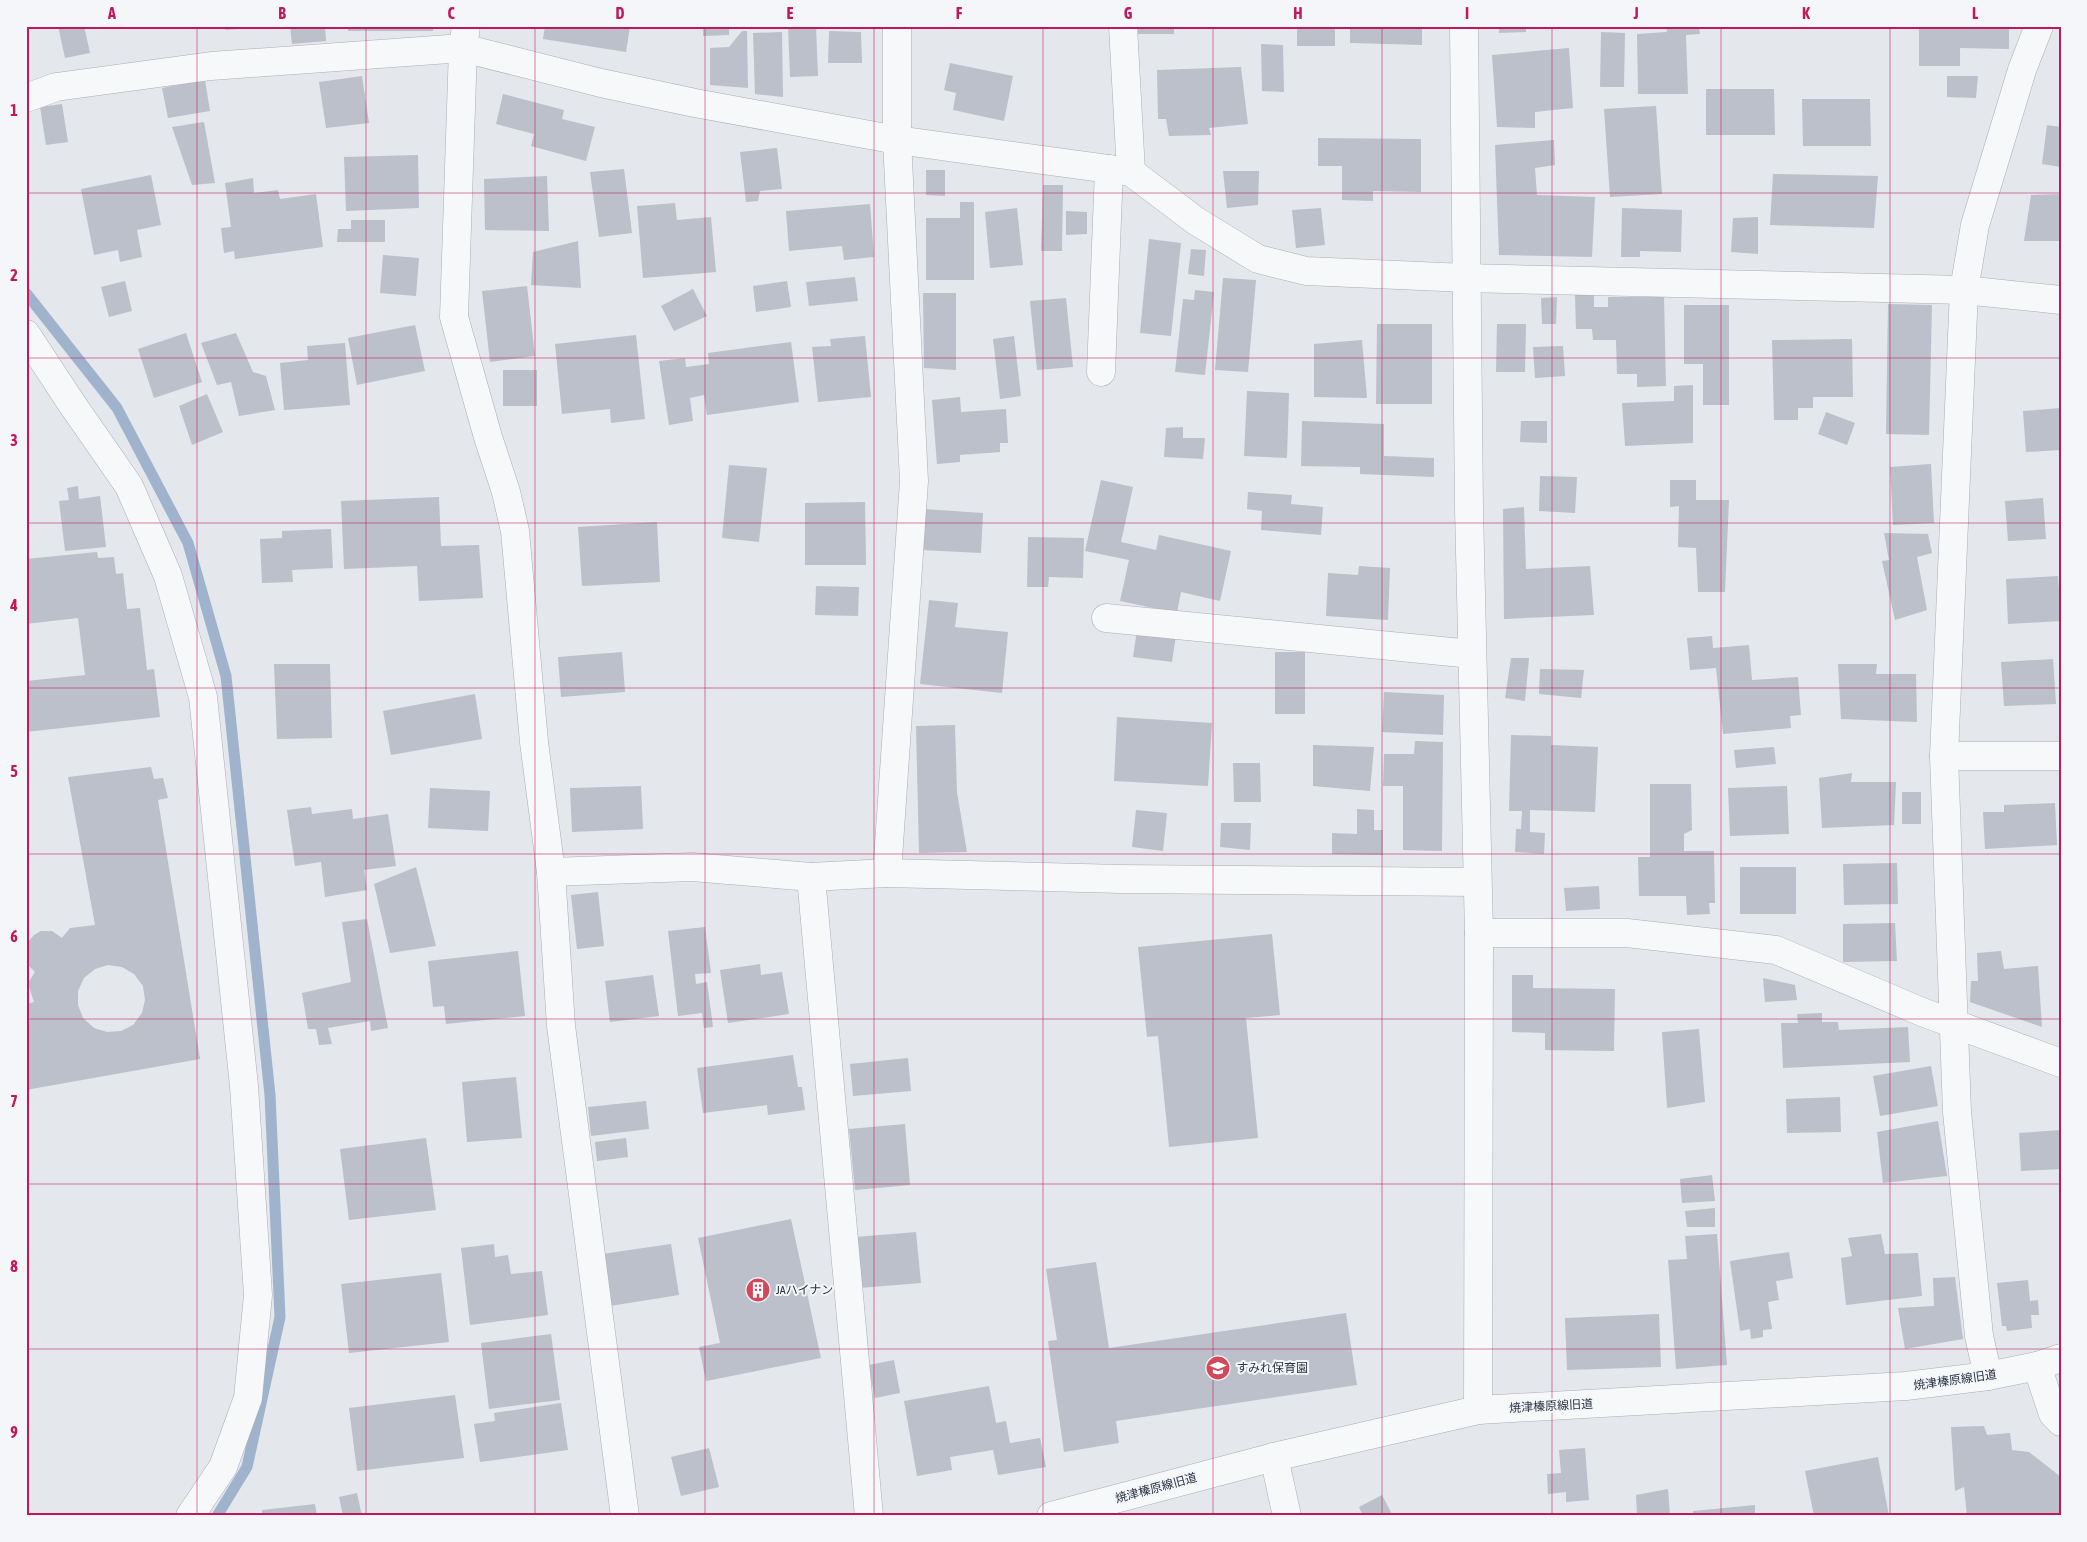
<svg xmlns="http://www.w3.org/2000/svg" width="2087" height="1542" font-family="'Asap Condensed','Noto Sans JP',sans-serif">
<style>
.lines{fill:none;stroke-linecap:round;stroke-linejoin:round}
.stream{stroke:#9fb4cc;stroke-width:11}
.building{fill:#bbc0ca;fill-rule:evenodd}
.minor-casing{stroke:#a9aeb7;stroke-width:29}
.tertiary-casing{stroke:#a9aeb7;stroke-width:29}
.minor{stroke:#f7f8fa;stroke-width:28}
.tertiary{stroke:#f7f8fa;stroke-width:28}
.grid{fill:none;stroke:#c2185b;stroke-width:1;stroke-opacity:0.55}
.labels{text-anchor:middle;stroke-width:4;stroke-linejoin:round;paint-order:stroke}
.poi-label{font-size:12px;fill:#2b3445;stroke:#f4f6f9;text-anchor:start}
.street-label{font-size:12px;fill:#2b3445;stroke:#f4f6f9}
.neatline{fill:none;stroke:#c2185b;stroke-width:2}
.grid-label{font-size:16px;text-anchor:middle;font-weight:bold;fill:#c2185b}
</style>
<rect width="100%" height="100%" fill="#e4e7ec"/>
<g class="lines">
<path class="stream" d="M26 293 117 408 188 543 226 676 270 1095 280 1317 247 1467 217 1516"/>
</g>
<g class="building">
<path d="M58 26H84L90 53 65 58Z"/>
<path d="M224 26H250V28L225 30Z"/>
<path d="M290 26H325L326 41 292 44Z"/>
<rect x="348" y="26" width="85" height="5"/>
<path d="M545 26H630L626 52 543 39Z"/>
<path d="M703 26H729V35L703 36Z"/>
<path d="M788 26H816L818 76 790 77Z"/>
<rect x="1138" y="26" width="36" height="8"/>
<rect x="1297" y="26" width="38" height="20"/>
<path d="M1350 26H1422V45L1350 43Z"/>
<path d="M1499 26H1526V32L1499 33Z"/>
<path d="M1666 26H1699L1700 34 1686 35 1688 94H1638L1637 34 1667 32Z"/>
<path d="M1919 26H2009V49L1960 48V66H1919Z"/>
<path d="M742 31H747L748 88 710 85V48L729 47Z"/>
<path d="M829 31 861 32 862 63H828Z"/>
<path d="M782 32 783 97 755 94 753 33Z"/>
<path d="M1601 32 1625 33 1624 87H1600Z"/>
<path d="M1261 44 1283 45 1284 92 1262 91Z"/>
<path d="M1569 48 1573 108 1535 112V128L1497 127 1492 55Z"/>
<path d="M950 63 1013 76 1004 121 953 110 956 93 944 90Z"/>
<path d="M1241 67 1248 124 1209 128 1211 135 1169 136 1166 119H1158L1157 70Z"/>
<path d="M362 76 369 123 326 128 319 82Z"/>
<path d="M1947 76H1978L1976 98 1947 97Z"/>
<path d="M205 80 210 111 168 118 162 88Z"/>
<path d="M1706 89H1774L1775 135H1706Z"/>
<path d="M503 94 564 110 562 119 595 127 586 161 531 146 534 134 496 124Z"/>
<path d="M1802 99H1870L1871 146H1803Z"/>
<path d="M62 104 68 142 46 145 40 107Z"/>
<path d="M1656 106 1662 194 1610 197 1604 109Z"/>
<path d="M204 122 215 183 192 185 172 127Z"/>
<path d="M2047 125 2061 127V167L2042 164Z"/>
<path d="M1318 138 1421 139V192L1373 191V201L1342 200V166H1318Z"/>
<path d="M1554 140 1555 165 1535 168 1537 195 1595 197 1592 257 1499 255 1495 145Z"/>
<path d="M777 148 782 189 760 191 758 201 746 202 740 152Z"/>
<path d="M418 155 419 208 346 211 344 157Z"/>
<path d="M624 169 632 233 599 237 590 172Z"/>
<path d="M926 170H945V196L926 195Z"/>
<path d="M1223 171H1259L1258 205 1227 208Z"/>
<path d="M1773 174 1878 176 1874 228 1770 225Z"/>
<path d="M151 175 161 225 137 230 142 257 120 262 118 250 94 255 81 189Z"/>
<path d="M547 176 549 231 485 230 484 179Z"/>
<path d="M253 178 254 193 278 190 280 199 316 194 323 247 235 259 234 251 224 253 221 228 231 227 225 183Z"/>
<path d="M1043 185H1063L1062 251H1041Z"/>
<path d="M2061 194V241H2024L2031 195Z"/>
<path d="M960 202H974V280H926V218H960Z"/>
<path d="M675 203 677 220 711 217 716 272 643 278 637 206Z"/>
<path d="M870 204 874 257 844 260 842 246 789 251 786 211Z"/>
<path d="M1017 208 1023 265 990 268 985 212Z"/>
<path d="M1321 208 1325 245 1296 248 1292 210Z"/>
<path d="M1622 208 1682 210 1681 252 1640 251V257H1621Z"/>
<path d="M1066 211 1087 212V234L1066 235Z"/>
<path d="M1758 217V254L1731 252 1733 218Z"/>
<path d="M351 220H385V242H337L338 229H351Z"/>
<path d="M1149 239 1181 243 1171 336 1140 333Z"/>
<path d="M578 241 581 288 531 285 533 252Z"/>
<path d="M1191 249 1206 250 1204 276 1188 274Z"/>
<path d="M383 255 419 258 416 296 380 293Z"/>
<path d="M855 277 858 301 809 306 806 282Z"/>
<path d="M1223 278 1256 280 1248 372 1215 370Z"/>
<path d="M125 281 132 311 109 317 101 287Z"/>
<path d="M787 281 791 307 756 312 753 286Z"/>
<path d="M527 286 535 356 490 362 482 291Z"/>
<path d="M693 289 707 316 674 331 661 306Z"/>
<path d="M1195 290 1214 292 1205 375 1175 372 1183 299 1194 300Z"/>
<path d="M923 293H956V370L924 368Z"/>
<path d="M1575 295H1594V307H1608V297H1664L1666 386 1637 387V374H1617L1616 340H1593L1592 329H1576Z"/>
<path d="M1557 297 1556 324H1542L1541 298Z"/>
<path d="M1066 298 1073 367 1037 370 1030 301Z"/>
<path d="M1888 304 1932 305 1929 435 1886 434Z"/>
<path d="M1684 305H1729V405H1703V364H1684Z"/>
<path d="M1377 324H1432V404H1376Z"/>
<path d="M1497 324H1526L1525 372H1496Z"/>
<path d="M415 325 425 371 357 385 348 338Z"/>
<path d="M186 333 202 382 154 398 138 349Z"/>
<path d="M236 333 253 372 266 376 275 410 239 416 231 382 217 385 201 343Z"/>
<path d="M636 335 645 419 611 423 610 409 562 414 555 344Z"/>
<path d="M865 336 871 397 818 402 812 347 831 346 830 339Z"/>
<path d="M1014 336 1021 396 1000 399 993 339Z"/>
<path d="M1852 339 1853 397H1813V408H1798V420H1774L1772 340Z"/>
<path d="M1362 340 1367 398 1314 397V344Z"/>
<path d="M791 342 799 402 707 415 704 395 690 398 693 421 669 425 659 361 685 358 686 367 709 364 708 353Z"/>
<path d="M345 343 350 405 284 410 280 363 308 360 307 346Z"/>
<path d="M1563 346 1565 376 1535 378 1533 347Z"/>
<rect x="503" y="370" width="34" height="36"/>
<path d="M1693 385V443L1625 446 1622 403 1674 401V386Z"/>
<path d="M1247 391 1289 393 1287 458 1244 456Z"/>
<path d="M207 394 223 432 192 445 179 406Z"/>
<path d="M960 397 961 412 1006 409 1008 443H1000V452L960 455V462L937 464 932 400Z"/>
<path d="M2061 408V450L2026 452 2023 411Z"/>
<path d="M1826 412 1855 423 1847 445 1818 434Z"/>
<path d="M1302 421 1384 424V456L1434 458V477L1360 474V467L1301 466Z"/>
<path d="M1521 421H1547V443L1520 442Z"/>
<path d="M1183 427V438H1205L1203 459 1164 457 1166 428Z"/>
<path d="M1931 464 1934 523 1893 525 1890 467Z"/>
<path d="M729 465 767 468 759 542 722 538Z"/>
<path d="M1540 476 1577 477 1575 513 1539 511Z"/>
<path d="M1101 480 1133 487 1121 542 1156 550 1159 535 1231 551 1220 601 1181 592 1177 613 1120 601 1129 560 1085 551Z"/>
<path d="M1670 480H1696V500H1729L1725 592H1698L1696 548 1678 547 1679 506 1670 507Z"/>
<path d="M78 486 79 499 100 496 106 547 65 551 59 501 69 500 67 488Z"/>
<path d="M1248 492 1292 495 1291 504 1323 507 1321 535 1261 530 1262 511 1247 509Z"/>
<path d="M439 497 441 546 479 545 483 598 419 601 417 566 344 569 341 501Z"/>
<path d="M2043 498 2046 539 2008 541 2005 501Z"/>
<path d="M865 502 866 565H805V503Z"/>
<path d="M1524 507 1526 569 1590 566 1594 615 1504 619 1503 509Z"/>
<path d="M923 509 983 513 981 553 921 550Z"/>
<path d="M657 522 660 582 582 586 578 527Z"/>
<path d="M331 529 333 568 292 570 293 582 262 583 260 539 282 538V531Z"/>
<path d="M1884 533 1928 534 1932 553 1917 557 1927 610 1895 620 1882 561 1889 560Z"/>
<path d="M1028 537 1084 538 1083 578 1049 577 1048 587H1027Z"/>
<path d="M97 552 98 558 114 557 116 574 123 573 127 609 140 608 147 670 154 669 160 717 26 732V681L85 675 78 618 26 624V559Z"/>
<path d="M1359 566 1390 568 1388 620 1326 616 1328 573 1358 575Z"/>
<path d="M2058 576 2061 621 2008 624 2006 579Z"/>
<path d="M816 586 859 587 858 616 815 615Z"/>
<path d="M929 600 958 603 955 627 1008 632 1002 693 920 684Z"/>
<path d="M1137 630 1176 635 1172 662 1133 657Z"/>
<path d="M1712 636 1713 648 1749 645 1752 680 1798 677 1801 715 1790 716 1791 728 1723 734 1716 668 1690 670 1687 638Z"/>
<path d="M622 652 625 692 561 697 558 657Z"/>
<rect x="1275" y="652" width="30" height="62"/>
<path d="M1511 658H1529L1525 701 1505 698Z"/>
<path d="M2053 659 2056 704 2004 706 2001 662Z"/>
<path d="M274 664H330L332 738 277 739Z"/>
<path d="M1838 664H1877L1876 674H1916L1917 722 1841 719Z"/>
<path d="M1540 669 1584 670 1581 698 1539 694Z"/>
<path d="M1384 692 1444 695 1443 735 1382 732Z"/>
<path d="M475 694 482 739 391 755 383 711Z"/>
<path d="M1117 717 1212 723 1208 786 1114 781Z"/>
<path d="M955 725 957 792 967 852 919 853 916 726Z"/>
<path d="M1511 735 1551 736V745L1598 747 1595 812 1530 810V832L1545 833 1544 854 1515 852 1516 829H1521L1522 811H1509Z"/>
<path d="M1415 741 1443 742 1442 851 1403 850V786H1383L1384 754H1414Z"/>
<path d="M1313 745 1374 747 1370 791 1313 786Z"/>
<path d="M1774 747 1776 764 1736 768 1734 750Z"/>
<path d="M1233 763H1260L1261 802H1234Z"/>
<path d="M151 767 154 779 163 778 168 798 158 800 200 1059 26 1090V1004L34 1002 28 983 35 972 26 963V944L34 935 41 931H52L62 938 70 928 95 925 68 777ZM108 965 122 967 134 974 143 986 145 1000 142 1013 133 1025 121 1031 107 1032 94 1028 83 1018 78 1005V991L84 978 95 969Z"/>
<path d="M1852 773 1851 782H1896L1894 825 1822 828 1819 778Z"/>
<path d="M1650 784H1691L1692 830 1684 834V851H1714L1715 903H1709L1710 914 1687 915 1686 896H1639L1638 857H1650Z"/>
<path d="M641 786 643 829 572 832 570 788Z"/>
<path d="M1787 786 1789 834 1730 836 1728 788Z"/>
<path d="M430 788 490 791 488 831 428 828Z"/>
<rect x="1902" y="792" width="19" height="32"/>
<path d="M2055 803 2057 845 1985 849 1983 812H2004V805Z"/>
<path d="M311 807 312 814 352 809 353 819 388 814 396 866 364 870 367 890 325 897 321 862 295 866 287 810Z"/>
<path d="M1357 809 1374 810V830H1383V855L1332 854V833L1357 834Z"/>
<path d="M1136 810 1167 813 1163 851 1132 847Z"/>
<path d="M1221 823H1251L1250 850 1220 847Z"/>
<path d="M1897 863 1898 904 1844 905 1843 864Z"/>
<path d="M416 867 436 946 390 953 374 884Z"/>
<rect x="1740" y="867" width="56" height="47"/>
<path d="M1599 886 1600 909 1566 911 1564 888Z"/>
<path d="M598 892 604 946 577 949 571 895Z"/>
<path d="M367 919 388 1028 371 1031 370 1021 328 1028 332 1044 319 1045 316 1029H308L302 993 351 982 342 922Z"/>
<path d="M1895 923 1897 961 1843 962V924Z"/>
<path d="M705 927 711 973 695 974 696 984 707 982 713 1027 704 1028 702 1013 678 1016 668 931Z"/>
<path d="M1272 934 1280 1015 1246 1018 1258 1138 1169 1147 1158 1036 1147 1037 1138 947Z"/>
<path d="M518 951 525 1016 446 1024 444 1006 433 1007 428 961Z"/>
<path d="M2001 951 2004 969 2038 966 2042 1027 1970 1002 1971 981H1978L1977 953Z"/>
<path d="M760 964 761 975 782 972 789 1014 728 1023 720 970Z"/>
<path d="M653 975 659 1016 610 1022 605 981Z"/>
<path d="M1512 975H1533V988L1615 989 1614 1051 1545 1050V1033L1512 1032Z"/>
<path d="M1763 978 1795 985 1797 1000 1765 1002Z"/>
<path d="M1822 1013V1022H1838L1839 1030 1908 1027 1910 1062 1783 1068 1781 1023H1798L1797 1014Z"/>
<path d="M1699 1029 1705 1102 1667 1108 1662 1032Z"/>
<path d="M793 1055 798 1087H802L805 1110 768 1115 767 1105 703 1113 697 1068Z"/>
<path d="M908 1058 911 1091 853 1096 850 1064Z"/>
<path d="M1931 1066 1938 1106 1880 1116 1873 1076Z"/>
<path d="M516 1077 522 1138 467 1142 462 1082Z"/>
<path d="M1840 1097 1841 1132 1787 1133 1786 1099Z"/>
<path d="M646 1101 649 1129 591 1136 588 1107Z"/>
<path d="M1938 1121 1947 1176 1883 1183 1877 1132Z"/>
<path d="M905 1124 910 1185 855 1190 849 1129Z"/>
<path d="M2061 1130V1169L2021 1171 2019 1133Z"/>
<path d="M426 1138 436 1210 349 1220 340 1149Z"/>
<path d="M626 1138 628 1157 597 1161 595 1142Z"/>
<path d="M1712 1175 1715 1201 1682 1203 1680 1179Z"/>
<path d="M1715 1208V1227H1687L1685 1211Z"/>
<path d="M791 1219 821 1358 706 1381 699 1347 720 1343 698 1238Z"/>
<path d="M916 1232 921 1283 860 1288 855 1237Z"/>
<path d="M1717 1234 1727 1365 1676 1369 1668 1260 1687 1259 1685 1236Z"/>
<path d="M1881 1234 1885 1254 1918 1253 1922 1296 1846 1305 1841 1258 1852 1256 1848 1238Z"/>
<path d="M494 1244 495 1257 508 1255 511 1274 542 1271 548 1315 470 1325 461 1248Z"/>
<path d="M671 1244 679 1295 610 1306 602 1254Z"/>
<path d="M1789 1252 1793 1278 1776 1281 1779 1300 1768 1302 1772 1329 1763 1330V1337L1751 1339 1750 1329 1740 1331 1730 1261Z"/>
<path d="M1096 1262 1109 1348 1346 1313 1357 1385 1116 1421 1119 1443 1064 1452 1048 1341 1057 1340 1046 1269Z"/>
<path d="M441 1273 449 1342 349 1353 341 1284Z"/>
<path d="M1955 1277 1963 1339 1905 1349 1898 1308 1934 1306 1933 1278Z"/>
<path d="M2028 1280 2030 1301 2038 1300 2039 1315H2031L2032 1328 2007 1331 2006 1326H2002L1997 1283Z"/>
<path d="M1659 1314 1661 1367 1567 1370 1565 1318Z"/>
<path d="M551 1334 560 1400 489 1409 481 1343Z"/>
<path d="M894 1360 900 1393 875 1398 868 1365Z"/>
<path d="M989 1386 996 1423 1006 1421 1010 1443 1040 1438 1046 1467 998 1475 993 1450 950 1457 952 1470 917 1476 904 1401Z"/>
<path d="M455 1395 464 1458 357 1471 349 1408Z"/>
<path d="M561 1403 568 1450 480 1462 474 1424 495 1421 494 1413Z"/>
<path d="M1984 1426 1987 1435 2010 1433 2012 1450 2029 1452 2061 1477V1516H1967L1964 1487 1955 1491 1951 1427Z"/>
<path d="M709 1448 719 1487 681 1496 671 1457Z"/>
<path d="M1585 1448 1589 1500 1566 1502V1492L1548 1494 1547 1474 1561 1473 1559 1450Z"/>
<path d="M1878 1457 1889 1516H1814L1805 1471Z"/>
<path d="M1668 1489 1670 1516H1637L1636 1495Z"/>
<path d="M357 1493 362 1516H343L339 1497Z"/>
<path d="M1382 1495 1393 1516H1363L1359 1507Z"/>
<path d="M315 1504 317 1516H262V1510Z"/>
<path d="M1755 1505V1516H1693V1511Z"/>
<path d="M1791 1513V1516H1766V1514Z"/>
</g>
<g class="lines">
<defs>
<g id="minor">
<path d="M1123 26 1131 172"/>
<path d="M1464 26 1469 509 1479 933H1627L1776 950 1922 1012 2061 1063"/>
<path d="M26 98 56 87 211 66 463 48 601 83 695 103 897 140 1131 172 1196 221 1258 259 1306 271 1466 278 1964 290 2061 300"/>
<path d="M26 334 72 404 129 486 168 576 203 697 244 1086 258 1295 248 1398 223 1467 190 1516"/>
<path d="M1101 372 1109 169"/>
<path d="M1106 618 1472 654"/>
<path d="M1944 756H2061"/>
<path d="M551 872 692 867 811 877 887 873 1121 879 1477 882"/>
<path d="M887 873 914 481 897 140V26"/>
<path d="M811 877 869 1516"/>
<path d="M1988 1376 1979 1336 1957 1112 1944 756 1964 290 1975 225 2022 70 2039 26"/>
<path d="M1274 1457 1287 1516"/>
</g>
<g id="tertiary">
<path d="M466 26 463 48 454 317 488 437 506 492 515 531 534 742 551 872 561 1026 625 1516"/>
<path d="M2037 1366 2053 1414 2061 1422"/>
<path d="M1478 1410 1479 933"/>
<path d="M1051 1516 1274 1457 1478 1410 1906 1386 1988 1376 2037 1366 2061 1358"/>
</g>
</defs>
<use href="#minor" class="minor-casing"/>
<use href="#tertiary" class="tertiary-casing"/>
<use href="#minor" class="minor"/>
<use href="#tertiary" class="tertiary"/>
</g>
<path class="grid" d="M197 26V1516M366 26V1516M535 26V1516M705 26V1516M874 26V1516M1043 26V1516M1213 26V1516M1382 26V1516M1552 26V1516M1721 26V1516M1890 26V1516M26 193H2061M26 358H2061M26 523H2061M26 688H2061M26 854H2061M26 1019H2061M26 1184H2061M26 1349H2061"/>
<defs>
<symbol id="building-disc" viewBox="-11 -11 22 22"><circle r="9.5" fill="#d1495b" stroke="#f4f6f9"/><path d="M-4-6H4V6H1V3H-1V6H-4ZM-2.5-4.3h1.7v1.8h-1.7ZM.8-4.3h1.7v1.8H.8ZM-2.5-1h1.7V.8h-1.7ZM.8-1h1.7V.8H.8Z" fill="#fff"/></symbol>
<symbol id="school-disc" viewBox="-11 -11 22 22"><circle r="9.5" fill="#d1495b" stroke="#f4f6f9"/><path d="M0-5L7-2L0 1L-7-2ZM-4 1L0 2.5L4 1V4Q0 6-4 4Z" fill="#fff"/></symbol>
</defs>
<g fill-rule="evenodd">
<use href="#building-disc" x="744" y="1276" width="28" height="28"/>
<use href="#school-disc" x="1204" y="1354" width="28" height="28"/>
</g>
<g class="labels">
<g class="poi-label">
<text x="776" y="1294">JAハイナン</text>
<text x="1236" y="1372">すみれ保育園</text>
</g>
<g class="street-label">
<text transform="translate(1955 1380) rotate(-8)" y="4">焼津榛原線旧道</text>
<text transform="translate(1551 1406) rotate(-3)" y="4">焼津榛原線旧道</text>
<text transform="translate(1156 1488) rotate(-15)" y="4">焼津榛原線旧道</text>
</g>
</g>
<rect width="2087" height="1542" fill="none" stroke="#f4f6f9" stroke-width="55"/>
<rect x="28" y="28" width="2032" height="1486" class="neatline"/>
<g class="grid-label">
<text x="112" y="19">A</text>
<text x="282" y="19">B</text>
<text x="451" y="19">C</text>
<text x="620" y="19">D</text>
<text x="790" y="19">E</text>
<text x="959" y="19">F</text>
<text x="1128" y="19">G</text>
<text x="1298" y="19">H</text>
<text x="1467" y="19">I</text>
<text x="1636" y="19">J</text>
<text x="1806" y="19">K</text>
<text x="1975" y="19">L</text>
<text x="14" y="116">1</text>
<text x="14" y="281">2</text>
<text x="14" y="446">3</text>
<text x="14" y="611">4</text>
<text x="14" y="777">5</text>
<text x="14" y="942">6</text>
<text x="14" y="1107">7</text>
<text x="14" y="1272">8</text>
<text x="14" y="1438">9</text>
</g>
</svg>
